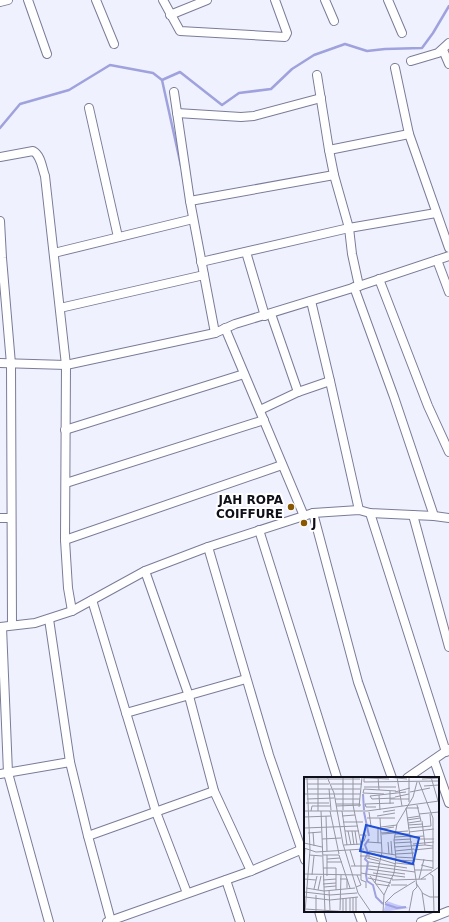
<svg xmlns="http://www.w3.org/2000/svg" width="449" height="922" font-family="'DejaVu Sans',sans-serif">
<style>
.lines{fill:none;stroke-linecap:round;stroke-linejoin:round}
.stream{stroke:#9fa2dd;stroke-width:2.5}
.minor-casing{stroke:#7a7c98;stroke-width:10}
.minor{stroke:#fff;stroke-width:8}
.poi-dot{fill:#895700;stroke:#fff;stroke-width:1.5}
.labels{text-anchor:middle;stroke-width:4;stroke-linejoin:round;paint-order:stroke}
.poi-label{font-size:12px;font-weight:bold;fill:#0f0f1a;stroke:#fff;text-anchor:end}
.inset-river{fill:none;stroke:#9fa2dd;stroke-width:2}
.inset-road{fill:none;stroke:#9697a3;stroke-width:1}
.view{fill:#1d4ed8;fill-opacity:0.15;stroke:#1d4ed8;stroke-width:2}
.inset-edge{fill:none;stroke:#0f0f1a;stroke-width:2}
</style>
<rect width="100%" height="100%" fill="#f0f1fe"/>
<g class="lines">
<g class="stream">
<path d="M162 80 181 166"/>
<path d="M0 128 20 104 69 90 110 65 153 73 162 80 180 72 222 105 239 93 271 89 292 69 314 55 345 44 367 51 385 49 422 48 433 33 449 6"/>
</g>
<defs>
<g id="minor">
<path d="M28 0 47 54"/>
<path d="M96 0 114 44"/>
<path d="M163 0 180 31 285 37 287 33 275 0"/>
<path d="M325 0 334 21"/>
<path d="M388 0 402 33"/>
<path d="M0 2 8 0"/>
<path d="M170 15 207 0"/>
<path d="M443 50 449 64"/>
<path d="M411 61 438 53 449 43"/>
<path d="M395 68 409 134 449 248"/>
<path d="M317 75 329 150 334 175 349 228 352 254 359 286"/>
<path d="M174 92 190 201 215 333"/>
<path d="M89 108 118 237"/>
<path d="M177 113 241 117 254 116 321 98"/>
<path d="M329 150 409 134"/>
<path d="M0 157 33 151C41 155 42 168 45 176L66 365 65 540 68 588 72 611"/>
<path d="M190 201 334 175"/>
<path d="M0 221 2 258 11 364 12 625"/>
<path d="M246 252 265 316"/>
<path d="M54 253 193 219"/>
<path d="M437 260 449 292"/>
<path d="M201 262 349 228 436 213"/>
<path d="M379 279 428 406 449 452"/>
<path d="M354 287 394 397 434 516"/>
<path d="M311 301 330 381 359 510"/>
<path d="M60 308 204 275"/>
<path d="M271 314 298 392"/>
<path d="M225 328 304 516"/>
<path d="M0 363 66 365 215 333 235 324 359 286 449 256"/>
<path d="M260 410 298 392 330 381"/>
<path d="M65 430 244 374"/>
<path d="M66 483 264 420"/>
<path d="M313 513 358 682 392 778"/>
<path d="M370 513 446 752"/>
<path d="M413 515 449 647"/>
<path d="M0 518H11"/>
<path d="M259 530 337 778"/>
<path d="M65 540 282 465"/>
<path d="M208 547 269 755 305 860"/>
<path d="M145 571 189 696 214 791 251 871"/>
<path d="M92 600 156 812 187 893"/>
<path d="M49 619 70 762 88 836 111 921"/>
<path d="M0 627 35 623 72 611 145 571 208 547 313 513 359 510 370 513 434 516 449 518"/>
<path d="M2 627 8 773 49 922"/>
<path d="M126 713 246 679"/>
<path d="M434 760 449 803"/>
<path d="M0 774 70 762"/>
<path d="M407 778 449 749"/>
<path d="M88 836 214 791"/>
<path d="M226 880 240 922"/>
<path d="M319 911 322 922"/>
<path d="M358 911 362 922"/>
<path d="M107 922 251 871 305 848"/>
<path d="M421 922 449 911"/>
</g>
</defs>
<use href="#minor" class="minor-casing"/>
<use href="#minor" class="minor"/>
</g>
<g class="poi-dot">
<circle cx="291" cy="507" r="4"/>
<circle cx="304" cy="523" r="4"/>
</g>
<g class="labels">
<g class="poi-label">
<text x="283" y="504">JAH ROPA<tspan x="283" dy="14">COIFFURE</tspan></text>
<text x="312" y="527" text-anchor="start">J</text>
</g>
</g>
<g transform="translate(304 777)">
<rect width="135" height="135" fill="#f0f1fe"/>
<path d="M83 124 91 127 105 131 79 135Z" fill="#c4c7fc"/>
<path class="inset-river" d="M59 17 60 33M60 35 65 59M65 62 61 68 64 76 61 82 64 85 62 98 63 104 69 108 72 120 79 127M81 127 93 131 102 130"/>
<path class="inset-road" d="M14 0V34M23 0 30 16 39 67 54 116 67 135M39 0V33M49 0V28M74 0 75 13M83 0 103 2M93 0 98 29M127 0 134 24M64 1H60V5L135 4M64 1 85 2M0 2H23M24 2H56M118 2 135 1M115 5 129 41V92M3 7H25M27 7H58M120 9 135 8M60 10H92M3 12H25M29 12H56M86 14V27M91 15 106 11M106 15 126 11M0 17H56M80 17 59 16 60 12 92 14M75 18 76 33M66 19 102 15M66 19 68 22 91 21M91 20 105 17M3 22 30 21M31 22H56M86 22H105M105 25V0M2 26H25M32 27H56M32 29 57 28M55 30 58 0M72 30H62L61 27 90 26M27 33 25 12H28M0 34H63L135 24M7 34 8 29H26M17 34 21 135M26 34 35 77M38 34 43 68M65 35 67 49M79 35 91 33M115 37 135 35M126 37 127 49M22 39 23 74M38 39 51 38M73 39 91 36M0 40 27 39M63 41H91M103 41 116 39M103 43 116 41M118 44 121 68 129 69M39 45H59M104 46 117 44 113 28M104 48 119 47M77 50 93 48M0 51 54 49M104 51 127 49M77 52 90 50M41 54H55M44 54 47 68M48 54 50 68M51 54 53 68M9 55 10 69M105 55 130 52M4 56 17 55M77 56 104 54M78 57 92 56M91 57H105M56 58H62L60 64 56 65M91 60 106 59M106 60 120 59M18 62 37 61M115 62H130M90 63 107 62M87 64 88 78M64 65 78 66M84 65 85 77M0 66 18 70M74 66V52M90 66 108 65M57 67V103L62 105V111M109 67 130 65M40 68 57 67 49 28M90 70 121 68M0 71 12 75 60 72M46 73 51 89M110 73 129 71M91 74 110 72M66 76 92 82M92 77 110 76M5 78 18 79M19 78H35L46 111M56 79H65L92 87M92 80 111 81M63 81 75 84M65 81V74L92 78M23 82 36 81M110 82 129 84M92 83 111 84M23 85H38M65 85 103 91M0 86 1 71M92 86 111 88M117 88 129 91M47 89H67L111 95M19 91H32V113M64 92 101 97M111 93H128M57 96 89 102M69 96 101 100M125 96 129 99 130 135M0 97 57 98M8 98 10 79M23 99V78M66 99 80 118M64 101 87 106M0 102 12 103M36 102H43V111M115 102 120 82M117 102 135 90M19 103 32 102M88 103 122 102M71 106 78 75 76 41M112 106 118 115 121 135M19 107 32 106M72 107 86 109M87 108H103M20 110 32 109M52 110 57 108 53 98M2 111 20 114 51 111M10 112 13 99M14 113 17 99M25 113 26 133M0 115 26 118 53 116M118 116 126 120H135M12 118V135M1 120 26 123 54 120M52 120V135M42 121V134M49 121V135M81 126 90 117 111 104M1 132 47 135M36 133 37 98M39 134V121M46 134V121M1 135 6 73 3 0M79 135 80 118 90 96 92 81 90 63 93 47 109 20 113 5M105 135 109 114 113 110 102 31H115"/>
<path class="view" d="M62 48 115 61 109 87 56 74Z"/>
<rect width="135" height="135" class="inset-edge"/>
</g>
</svg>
